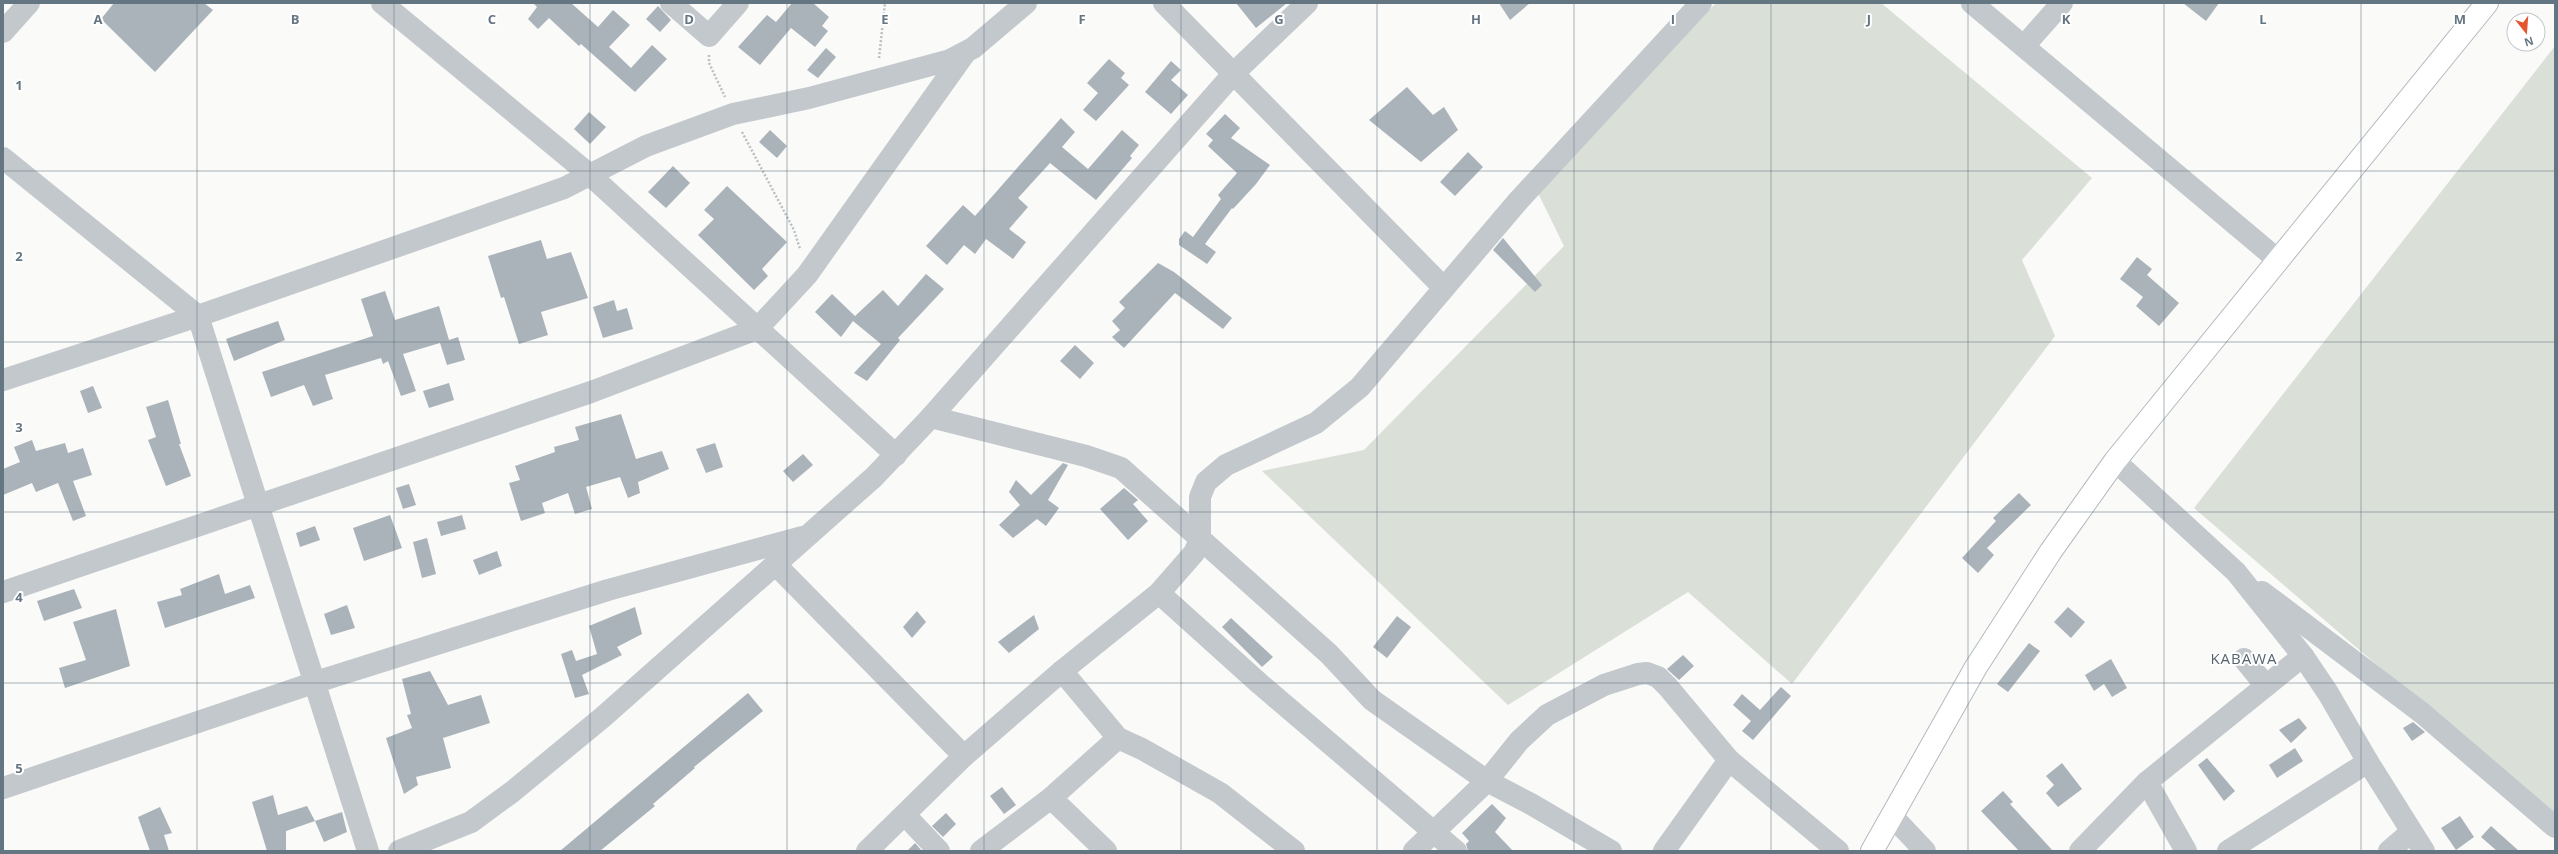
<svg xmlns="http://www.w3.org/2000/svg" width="2558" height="854" font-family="'Open Sans',sans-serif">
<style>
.green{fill:#dadfd7}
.building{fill:#aab3b9}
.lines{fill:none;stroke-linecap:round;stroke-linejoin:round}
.highway-casing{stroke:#b4b9bd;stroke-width:24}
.path{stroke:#bbbfc2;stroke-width:2.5;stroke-dasharray:2 2;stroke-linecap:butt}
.street{stroke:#c3c8cc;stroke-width:22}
.highway{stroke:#fff;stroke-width:22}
.grid{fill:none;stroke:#657683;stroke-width:1;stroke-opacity:0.55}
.labels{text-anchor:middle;stroke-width:4;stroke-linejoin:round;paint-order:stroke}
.quarter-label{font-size:15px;letter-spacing:1px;fill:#57646e;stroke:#fff}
.grid-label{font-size:13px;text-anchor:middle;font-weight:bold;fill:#657683;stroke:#fff;stroke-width:4;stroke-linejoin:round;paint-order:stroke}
</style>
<rect width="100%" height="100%" fill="#fafaf8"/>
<g class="green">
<path d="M1716 3H1881L2092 178 2022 260 2055 336 1792 684 1688 592 1508 705 1262 471 1364 450 1564 246 1534 185Z"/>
<path d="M2555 46V818L2194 508Z"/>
</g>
<g class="building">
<path d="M114 3H204L213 10 155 72 101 19Z"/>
<path d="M533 3H571L598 27 613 10 630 25 609 47 631 68 652 45 667 59 635 92 581 44 579 46 549 18 538 29 528 19 537 7Z"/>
<path d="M792 3H813L829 17 822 26 828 31 815 47 791 28 760 65 738 47 767 15 776 22Z"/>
<path d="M1236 3H1287L1256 28Z"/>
<path d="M1499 3H1530L1510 20Z"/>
<path d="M2183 3H2219L2206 21Z"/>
<path d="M658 6 671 20 660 32 646 19Z"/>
<path d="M826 48 836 57 818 78 807 70Z"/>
<path d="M1109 59 1125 73 1121 78 1129 85 1096 121 1083 110 1098 93 1087 83Z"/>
<path d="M1171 61 1181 70 1171 80 1188 95 1171 114 1145 92Z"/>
<path d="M1407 87 1433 115 1444 107 1458 130 1421 162 1369 120Z"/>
<path d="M589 112 606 127 590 144 574 129Z"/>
<path d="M1225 114 1240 128 1231 138 1270 165 1256 184 1233 209 1232 208 1205 244 1216 252 1207 264 1179 245V239L1185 231 1193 237 1221 199 1218 195 1237 173 1208 146 1213 140 1206 134Z"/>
<path d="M1061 118 1075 132 1062 147 1088 169 1122 130 1139 145 1130 156 1132 158 1096 200 1050 163 1018 198 1028 207 1009 229 1026 242 1013 259 986 239 975 254 964 245 947 265 926 246 963 205 975 216Z"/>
<path d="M770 130 787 146 777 158 759 142Z"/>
<path d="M1468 152 1483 167 1455 196 1440 182Z"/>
<path d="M673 166 690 183 666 208 648 192Z"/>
<path d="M727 186 787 242 762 269 768 276 754 290 698 235 714 219 704 210Z"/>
<path d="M1503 238 1542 285 1535 292 1493 250Z"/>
<path d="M541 240 547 259 571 252 588 298 541 312 548 335 519 344 504 297 501 298 488 256Z"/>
<path d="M2137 257 2152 269 2147 275 2179 303 2159 326 2136 306 2143 297 2120 279Z"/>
<path d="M1158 263 1174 272 1232 318 1223 329 1175 293 1124 348 1112 337 1120 330 1112 321 1125 308 1119 302Z"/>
<path d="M926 274 944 289 898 338 900 340 867 381 854 373 881 344 853 321 841 337 815 312 832 294 855 316 883 290 898 306Z"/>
<path d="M385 291 395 320 439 306 449 340 458 337 465 360 447 365 440 343 403 354 416 391 401 396 388 361 383 364 381 358 325 375 333 399 313 406 304 385 271 397 262 372 373 336 361 299Z"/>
<path d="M614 300 617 311 627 308 633 329 603 338 593 307Z"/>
<path d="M278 321 285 340 234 361 226 339Z"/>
<path d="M1075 345 1094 363 1080 379 1060 361Z"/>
<path d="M449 383 454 400 429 408 423 391Z"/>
<path d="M93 386 102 408 88 413 80 391Z"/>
<path d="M168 400 181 444H179L191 476 166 486 148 440 156 437 146 407Z"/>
<path d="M621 414 636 459 662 451 669 469 638 482 640 493 628 498 620 477 586 487 592 509 575 514 568 493 542 503 545 513 521 521 509 483 520 480 515 466 555 452 554 447 579 440 575 427Z"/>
<path d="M32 440 36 451 65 443 68 453 83 448 92 475 73 481 86 516 73 521 58 483 36 492 32 483 3 495V469L20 462 14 447Z"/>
<path d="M715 443 723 467 706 473 696 449Z"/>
<path d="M803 454 813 465 793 482 783 471Z"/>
<path d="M1063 463 1068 465 1048 500 1059 508 1046 526 1037 519 1013 538 999 525 1020 505 1009 492 1016 480 1031 495Z"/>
<path d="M409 484 416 505 403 509 396 488Z"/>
<path d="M1124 488 1138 500 1133 504 1148 521 1128 540 1100 509Z"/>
<path d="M2019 493 2031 505 1987 548 1994 555 1978 573 1962 558 1996 521 1993 518Z"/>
<path d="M390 515 402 548 364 561 353 528Z"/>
<path d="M462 515 466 529 441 536 437 522Z"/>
<path d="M315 526 320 540 300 547 296 533Z"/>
<path d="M427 538 436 574 422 578 413 542Z"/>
<path d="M497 551 502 566 479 575 473 560Z"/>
<path d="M219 574 225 594 250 585 255 598 165 628 157 602 182 595 180 589Z"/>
<path d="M74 589 82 608 44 621 37 601Z"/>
<path d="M347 605 355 628 331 635 324 614Z"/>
<path d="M635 607 642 634 617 647 622 655 582 675 589 694 575 698 561 654 572 650 576 661 597 654 589 626Z"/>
<path d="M2068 607 2085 622 2071 638 2054 622Z"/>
<path d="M116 609 130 666 65 688 59 668 86 660 73 622Z"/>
<path d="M917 611 926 622 912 638 903 627Z"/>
<path d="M1034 615 1039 629 1009 653 998 642Z"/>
<path d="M1397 616 1411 627 1387 658 1373 647Z"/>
<path d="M1231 618 1273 657 1262 667 1222 627Z"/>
<path d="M2029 643 2040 651 2008 692 1997 684Z"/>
<path d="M1683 655 1694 666 1679 680 1667 669Z"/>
<path d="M2111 659 2127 688 2112 697 2104 684 2094 691 2085 675Z"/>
<path d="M430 671 448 705 481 695 490 723 443 738 451 768 416 777 418 785 404 794 386 738 412 728 407 715 411 714 402 679Z"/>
<path d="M1781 687 1791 696 1753 740 1742 731 1751 721 1733 705 1742 694 1760 710Z"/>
<path d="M748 693 763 711 694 767 695 768 653 804 655 806 600 851H560Z"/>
<path d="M2299 718 2307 728 2291 743 2279 730Z"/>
<path d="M2413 722 2425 732 2412 741 2403 728Z"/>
<path d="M2295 748 2303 761 2277 778 2269 765Z"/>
<path d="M2207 758 2235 791 2224 801 2198 765Z"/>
<path d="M2062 763 2082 789 2058 807 2046 793 2054 785 2046 776Z"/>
<path d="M1002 787 1016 805 1004 814 990 796Z"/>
<path d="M2003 791 2013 802 2010 804 2053 851H2019L1981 811Z"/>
<path d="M273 795 278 815 307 806 315 821 286 831V851H267L252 802Z"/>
<path d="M1492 804 1506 818 1495 832 1513 851H1468L1466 844 1469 841 1462 833Z"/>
<path d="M160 807 172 833 164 835 169 851H150L138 817Z"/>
<path d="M342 812 347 832 324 842 315 821Z"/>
<path d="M946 813 956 824 943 837 932 826Z"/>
<path d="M2460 816 2474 837 2456 850 2441 828Z"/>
<path d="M2491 826 2519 851H2497L2481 837Z"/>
<path d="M915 843 922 851H907Z"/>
</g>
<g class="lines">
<defs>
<path id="highway" d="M1872 851 1976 667 2051 551 2115 461 2487 3"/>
</defs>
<use href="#highway" class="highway-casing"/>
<g class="path">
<path d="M709 55V63L725 97"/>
<path d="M879 58 885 3"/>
<path d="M742 132 794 230 800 249"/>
</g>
<g class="street">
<path d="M382 3 590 175 896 455"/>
<path d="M671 3 709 36 738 3"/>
<path d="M1164 3 1444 288"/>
<path d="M1972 3 2278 260"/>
<path d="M3 32 29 3"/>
<path d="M2024 46 2062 3"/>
<path d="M3 158 198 316 368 851"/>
<path d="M3 380 198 316 564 188 646 146 733 114 809 98 950 60 973 48 1026 3"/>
<path d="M931 417 1086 456 1121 468 1329 654 1372 700 1487 781 1531 804 1611 851"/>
<path d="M2115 461 2236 572 2303 656 2328 693 2368 762 2424 851"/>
<path d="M775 564 964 756"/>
<path d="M3 592 591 392 757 329 807 275 965 53"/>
<path d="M2262 592 2422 713 2555 827"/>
<path d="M1159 593 1260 684 1456 851"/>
<path d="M2244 659 2266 686"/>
<path d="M1062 671 1118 738 1142 749 1220 793 1294 851"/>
<path d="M2147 782 2186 851"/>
<path d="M3 788 316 682 608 590 802 537"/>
<path d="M1051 798 1106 851"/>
<path d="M905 815 939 851"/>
<path d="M1892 816 1925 851"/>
<path d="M399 851 471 822 512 792 603 717 874 477 931 417 1234 73 1307 3"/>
<path d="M867 851 964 756 1062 671 1159 593 1194 553 1200 540V497L1206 482 1226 465 1316 423 1360 387 1519 200 1701 3"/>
<path d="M981 851 1051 798 1118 738"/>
<path d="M1414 851 1487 781 1519 741 1547 715 1604 685 1638 674 1647 673 1658 677 1668 687 1729 760 1838 851"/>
<path d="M1664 851 1729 760"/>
<path d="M2080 851 2147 782 2303 656"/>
<path d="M2228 851 2368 762"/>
<path d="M2389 851 2411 832"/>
</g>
<use href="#highway" class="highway"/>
</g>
<path class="grid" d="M197 3V851M394 3V851M590 3V851M787 3V851M984 3V851M1181 3V851M1377 3V851M1574 3V851M1771 3V851M1968 3V851M2164 3V851M2361 3V851M3 171H2555M3 342H2555M3 512H2555M3 683H2555"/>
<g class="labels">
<g class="quarter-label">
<text x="2244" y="664">KABAWA</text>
</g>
</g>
<g class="grid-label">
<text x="98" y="24">A</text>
<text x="295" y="24">B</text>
<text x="492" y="24">C</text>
<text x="689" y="24">D</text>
<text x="885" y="24">E</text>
<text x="1082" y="24">F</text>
<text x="1279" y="24">G</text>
<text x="1476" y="24">H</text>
<text x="1673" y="24">I</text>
<text x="1869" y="24">J</text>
<text x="2066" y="24">K</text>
<text x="2263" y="24">L</text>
<text x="2460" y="24">M</text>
<text x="19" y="90">1</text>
<text x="19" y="261">2</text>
<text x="19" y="432">3</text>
<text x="19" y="602">4</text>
<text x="19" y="773">5</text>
</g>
<rect width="2558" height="854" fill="none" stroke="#657683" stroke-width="8"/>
<g transform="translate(2526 32) rotate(163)"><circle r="19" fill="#ffffff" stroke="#c1c8cd"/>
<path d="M0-3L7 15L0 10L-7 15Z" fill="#e4572e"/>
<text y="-6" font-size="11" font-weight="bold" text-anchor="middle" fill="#657683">N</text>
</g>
</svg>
